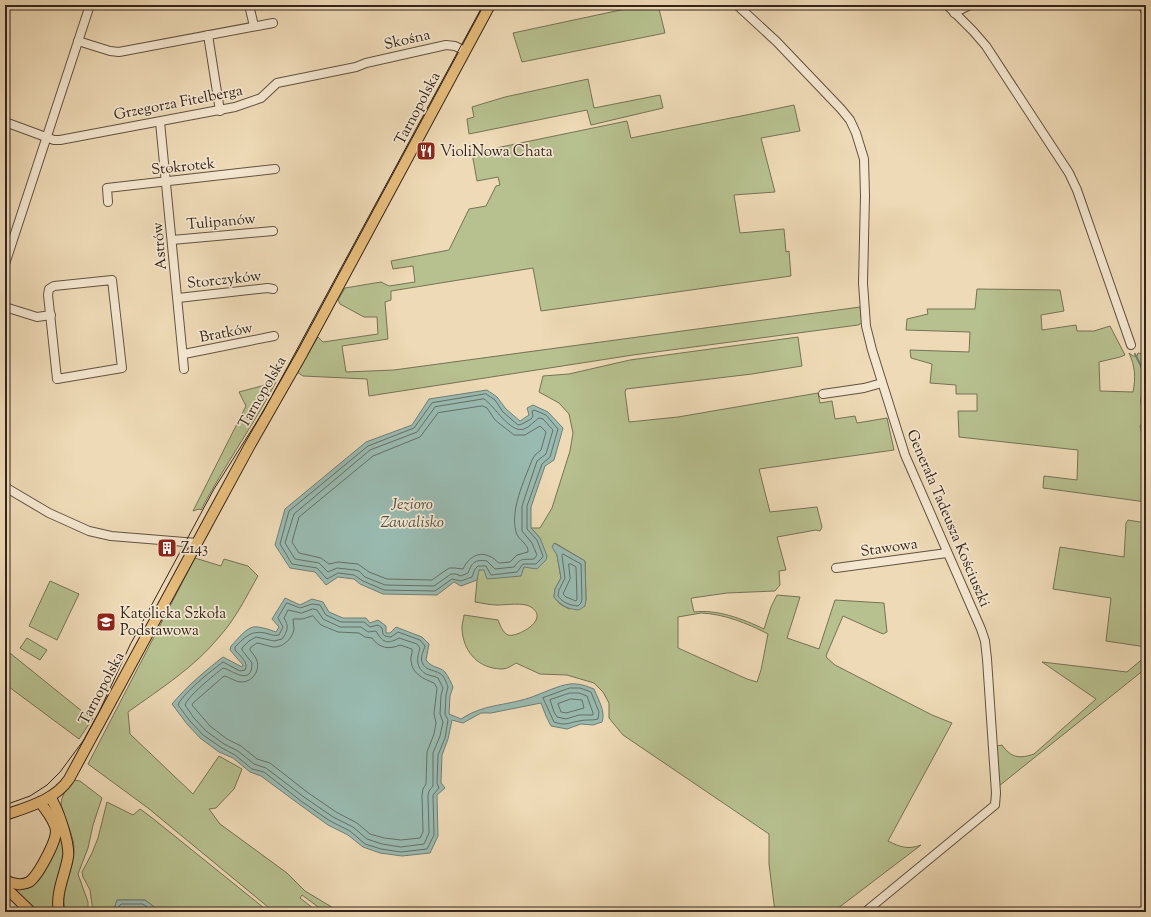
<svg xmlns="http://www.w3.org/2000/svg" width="1151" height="917" font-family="'Sorts Mill Goudy',serif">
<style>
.green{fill:#b7c08f;stroke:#767256;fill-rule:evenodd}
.water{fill:#99bab0;stroke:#717e75}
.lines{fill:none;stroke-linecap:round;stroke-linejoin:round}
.shore{stroke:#666f66;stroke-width:1}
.stream{stroke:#717e75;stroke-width:2}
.minor-casing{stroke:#625242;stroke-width:10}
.major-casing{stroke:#34241c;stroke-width:12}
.minor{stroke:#f4e7d0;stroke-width:8}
.major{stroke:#e7bd7b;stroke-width:10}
.tram{stroke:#34241c;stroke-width:1}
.labels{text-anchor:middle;stroke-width:3.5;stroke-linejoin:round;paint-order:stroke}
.street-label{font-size:15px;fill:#34241c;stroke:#f4e7d0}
.poi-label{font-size:15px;fill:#34241c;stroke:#f4e7d0;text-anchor:start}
.water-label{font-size:16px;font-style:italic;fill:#525148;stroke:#f4e7d0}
</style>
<rect width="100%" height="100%" fill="#eedab6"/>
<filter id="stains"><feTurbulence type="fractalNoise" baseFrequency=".005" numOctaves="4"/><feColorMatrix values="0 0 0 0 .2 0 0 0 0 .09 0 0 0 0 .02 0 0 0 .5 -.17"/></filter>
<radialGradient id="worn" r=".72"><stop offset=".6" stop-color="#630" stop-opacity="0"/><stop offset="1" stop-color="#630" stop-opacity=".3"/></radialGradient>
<g class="green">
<path d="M644 5H658L665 33 522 62 513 33Z"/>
<path d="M588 79 594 108 660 95 663 108 591 125 587 110 469 134 467 119 474 117 472 107 505 97Z"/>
<path d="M794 105 800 131 761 138 775 192 734 195 740 233 784 229 786 252 789 251 791 276 541 311 533 268 391 291V300L385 302 388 339 342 346 346 372 394 370 860 307 862 323 858 325 633 355 369 396 367 379 303 376 297 372 318 337 323 342 378 334 377 317H364L340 304 338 300 345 288 381 282 389 286 415 282 413 266 393 269 391 261 449 250 469 209 486 206 496 186 500 185 498 177 477 181 472 153 627 121 631 138 756 113Z"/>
<path d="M977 289 1060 290 1064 311 1041 315 1042 330 1076 325 1077 331H1094L1110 326 1125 355 1120 357 1099 362 1100 391 1133 392C1136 377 1135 366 1129 353L1133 356H1137L1138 353 1142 354V351L1146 349V422L1142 423 1144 446 1146 451V502L1043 488 1044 476 1077 480 1078 450 959 437 958 411H977V394H956V385L930 383 932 364 911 358 910 350 969 352 970 332 906 330 907 319 928 314 927 309H975Z"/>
<path d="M798 337 802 366 752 374 626 389 625 392 629 422 678 417 818 393 820 403 832 401 835 419 855 416 857 423 887 418 894 450 759 469 770 512 817 507 822 527 820 531 816 530 777 537 786 570 779 571 780 585 775 591 727 593 692 598 691 599 694 612C717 609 743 619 764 629L771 607 777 595 800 597 787 638 819 649 835 600 884 603 887 632 883 634 843 616 826 656 827 658 835 665 932 715 952 723 888 841C900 847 908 850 921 845L833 912H775L769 864V834L623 735 609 718V703L603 692 594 683 567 675 540 674 516 663C507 669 504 670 493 668 473 664 462 646 462 627 462 623 464 618 464 615L498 620C500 625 503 633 508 635 516 638 551 620 531 607 524 602 506 605 497 605 490 605 482 603 475 602L478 570 524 567 540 538 531 528H540L552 508 570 451 573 433 569 414 559 403 539 392 543 376 569 374 630 360ZM555 543 585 561 586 600 569 609 560 604 554 597 555 589 561 578ZM701 613C724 614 747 623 768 634L761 670 757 682 747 679 678 648V617Z"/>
<path d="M273 380 276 382C253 426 224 466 201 510L199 509 193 511 246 406 239 392 269 384Z"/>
<path d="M1128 520 1146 523V647L1106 641 1111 598 1053 589 1060 547 1124 557 1126 523Z"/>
<path d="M195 558 221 566 224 559 248 566 258 576C246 597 236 618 220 636 195 667 160 689 128 712L130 734 193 794 219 756 242 769 234 789 216 808 209 809 220 824 287 873 305 891 340 912H325L302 895 300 898 318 912H274L148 808 88 764Z"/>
<path d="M50 581 79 594 57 640 29 626Z"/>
<path d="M27 638 47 650 40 660 20 648Z"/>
<path d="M5 649 88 716 93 718 79 739 5 684Z"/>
<path d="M1146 656V667L1140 673 999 786 997 746 1002 745C1011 758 1020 759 1034 754L1096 699 1042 662 1127 672Z"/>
<path d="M74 780 80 781 102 798 93 825 88 848 78 874 88 902V912H66C59 894 71 875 73 858 75 850 74 842 71 834 68 822 57 808 63 796 65 790 70 785 74 780Z"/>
<path d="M107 802 133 815 140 809 151 817 269 912H161L145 900H117L113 912H93L90 890 83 877 82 872 92 853 98 838Z"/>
<path d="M48 805H50L65 846 56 912H36L11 887 18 888 56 845Z"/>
</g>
<g class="water">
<path d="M487 390 497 397 506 409 520 421 529 415 527 408 533 405 548 412 563 428 554 460 545 466 531 507V528L540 538 547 556 546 560 537 569 524 567 521 576 487 579 484 570H479L477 580 461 586 454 582 437 595 383 594 360 584 354 579 338 577 326 585 315 572 290 568 275 545 285 509 366 442 412 425 429 399Z"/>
<path d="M1146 422V451L1144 446 1140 426 1142 423Z"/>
<path d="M554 543 585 561 586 600 585 606 579 610C568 609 561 606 554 597L555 589 561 578 557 555 552 547Z"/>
<path d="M285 598 300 605 312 599 323 602 329 612 343 618H366L370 623 378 620 386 626V633H390L396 627 422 637 429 644 426 660C433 669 439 666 445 672 448 676 451 682 453 687L450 696 449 714 461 719C484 704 504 706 529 698 541 694 559 685 570 684 579 683 586 686 594 689 598 699 606 712 602 722L593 725 581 724 567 729 551 726 546 716 541 703 491 713H481L463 723 452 720 448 739 442 755 441 783 445 788 437 795 438 836 430 853 402 856 380 853 363 847 348 835 328 825 299 804 261 776 250 772 233 758 219 752 200 738 187 724 172 704C187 686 205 671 223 657L242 667 243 665 230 650 231 646C237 640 245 629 253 627 260 626 270 630 276 632L279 627 272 619Z"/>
<path d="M117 900H145L161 912H113Z"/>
</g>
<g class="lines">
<g class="shore">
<path d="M486 394 495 400 503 412 518 425 522 424 531 419 533 416 532 411 534 410 546 415 558 429 550 457 542 464 527 506V529L537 540 543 556 542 558 536 564H523L517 572 491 575 486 566H478L475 569 472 577 461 581 452 579 435 591 384 590 363 581 354 575 338 573 327 579 317 568 292 564 280 544 289 511 368 446 414 428 432 403Z"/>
<path d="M484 399C494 405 510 434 524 429 530 427 534 421 539 418L543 419 553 430 546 454 537 461 522 506V531L532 543 537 555 534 559C523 560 521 557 514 567L495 569 487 561C474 559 472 563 468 573L461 576 456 574H451L434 586 385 585 365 577 359 571 355 570 337 568 328 572 319 563 295 559 285 543 294 514 370 450 417 432 435 407Z"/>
<path d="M483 406 487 408 495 420 514 435H525L540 426 546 432 541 450 535 455 532 460C524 481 510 510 516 532 518 540 529 544 528 552L517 555 510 562 499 563C496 561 494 558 491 557 479 550 468 558 463 569L455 568H449L432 580 387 579 369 572 358 564 338 562 329 564 321 558 299 553 292 542 299 517 373 456 420 437 438 413Z"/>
<path d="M563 554 581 564 582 599 581 603 578 606C569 605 563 603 558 596L559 590 565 578 562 556Z"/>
<path d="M569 564H571L576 567 577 599 576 601 566 597 563 594 570 579Z"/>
<path d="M287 603 300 608 312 604 320 605 326 615 341 622H364L370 627 378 625 382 628 383 634 385 636 391 637 398 632 420 640 425 646C424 650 420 657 422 662 425 672 437 669 443 676 445 679 447 684 448 687L446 695 445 714 448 720 445 738 438 755 437 783 439 788 433 795 434 835 427 849 401 852 381 849 365 844 350 831 330 821 301 801 264 772 252 769 235 755 222 748 203 735 190 721 178 705C182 694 212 670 223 662L240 671 245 670C249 662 240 656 235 650V647C246 636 252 629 269 634 273 635 274 636 279 635L283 627 278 618Z"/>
<path d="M313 609 317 610 323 619 340 627H361L368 632 376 631C382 642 387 645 399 638L417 644 420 648C417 658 415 667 426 674 430 676 435 676 438 678L443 688 441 695 440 714 443 722 440 736 433 753V786L429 791 428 796 429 833 424 844 401 847 382 844 367 839 353 827 333 817 304 797 266 768 254 764 238 751 224 744 206 731 194 718 185 705C188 696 214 675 223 668 232 670 252 687 252 663L242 650V648L249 641 256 637 274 641 282 639C288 631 289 626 284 618L288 610 301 613Z"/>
<path d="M313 616 321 625 338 632 359 633 365 637 372 638C379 648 389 650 400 645L412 649C413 653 410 657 411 661 412 674 424 679 434 683L437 688 434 714 436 723 434 734 427 752 426 784 423 789 422 795 423 832 420 838 401 840 384 838 370 834 357 823 336 812 307 792 270 763 257 759 241 746 227 739 210 726 192 705 193 703 224 676C230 677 235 682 242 682 252 682 260 671 257 661 256 657 253 654 250 650V648L257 643C263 644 268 646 273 647 283 648 293 638 294 629 294 626 293 622 293 619H302Z"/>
<path d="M570 688H580L591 692 599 712 598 719C592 721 586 719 579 721 567 723 566 726 554 722L543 698Z"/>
<path d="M570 693H579L587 696 593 713V715H579L566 719 557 717 554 712 550 700Z"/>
<path d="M571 699 582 700 584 708 566 713 561 712 558 704Z"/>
<path d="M117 912 120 905 121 904H143L154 912"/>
</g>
<g class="stream">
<path d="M1135 354 1146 376"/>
<path d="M1146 387C1138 401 1141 403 1146 417"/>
</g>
<defs>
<g id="minor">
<path d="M249 5 254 26"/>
<path d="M737 5 777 42 841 109 850 120 856 133 864 159 865 196 863 283 866 326 872 350 905 455 981 629 985 641 987 659 996 793 995 805 865 912"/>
<path d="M947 5 973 31 986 46 1069 173 1077 190 1131 345"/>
<path d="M1142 5 1146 12"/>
<path d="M954 13 970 5"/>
<path d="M208 35 220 111"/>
<path d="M78 41 110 51 119 52 273 23"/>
<path d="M5 122 54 140H60L235 107 261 98 277 83 356 67 366 63 446 45 455 46 465 51"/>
<path d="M160 122 184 369"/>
<path d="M108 202 107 188 275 169"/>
<path d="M172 240 273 231"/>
<path d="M5 264 90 5"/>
<path d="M112 280 122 368 57 379 48 295 49 289 54 286Z"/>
<path d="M178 298 268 288 273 289"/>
<path d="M5 307 37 317 51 315"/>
<path d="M184 354 274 336"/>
<path d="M823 394 864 388 882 383"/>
<path d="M5 487 49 513 89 531 111 536 197 543"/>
<path d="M836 568 947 553"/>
</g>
<g id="major">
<path d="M50 797C58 808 70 844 68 857 65 875 55 894 59 912"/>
<path d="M5 815C28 807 55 800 69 779L249 447 302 354 490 5"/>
<path d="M5 880C12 884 22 886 29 882 38 876 56 842 56 831 55 820 46 811 40 802"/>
<path d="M5 887 31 912"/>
</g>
</defs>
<use href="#minor" class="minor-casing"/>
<use href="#major" class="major-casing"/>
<use href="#minor" class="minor"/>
<use href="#major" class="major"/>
<path class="tram" d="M5 805 30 796 47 785 60 772 83 741 99 712 130 645 214 489 263 412 287 368 483 5"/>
</g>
<defs>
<symbol id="restaurant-square" viewBox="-11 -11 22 22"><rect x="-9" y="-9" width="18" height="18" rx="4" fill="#8f2418" stroke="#f4e7d0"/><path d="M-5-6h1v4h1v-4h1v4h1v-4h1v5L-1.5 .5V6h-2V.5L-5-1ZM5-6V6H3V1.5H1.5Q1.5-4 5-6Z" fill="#fff"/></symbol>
<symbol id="building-square" viewBox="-11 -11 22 22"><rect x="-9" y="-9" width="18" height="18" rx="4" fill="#8f2418" stroke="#f4e7d0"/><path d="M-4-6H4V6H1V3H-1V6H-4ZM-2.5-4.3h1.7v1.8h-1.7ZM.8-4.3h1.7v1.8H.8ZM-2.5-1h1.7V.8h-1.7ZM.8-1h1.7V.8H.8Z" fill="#fff"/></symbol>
<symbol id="school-square" viewBox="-11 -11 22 22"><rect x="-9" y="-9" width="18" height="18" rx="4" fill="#8f2418" stroke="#f4e7d0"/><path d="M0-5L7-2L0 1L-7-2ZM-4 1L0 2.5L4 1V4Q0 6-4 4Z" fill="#fff"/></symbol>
</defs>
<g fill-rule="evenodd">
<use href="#restaurant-square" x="415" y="140" width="22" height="22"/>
<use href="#building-square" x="156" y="537" width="22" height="22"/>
<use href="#school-square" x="95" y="611" width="22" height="22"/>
</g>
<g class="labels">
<g class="street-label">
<text transform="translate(407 39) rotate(-13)" y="5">Skośna</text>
<text transform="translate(178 102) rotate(-11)" y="5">Grzegorza Fitelberga</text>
<text transform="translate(417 108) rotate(-62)" y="5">Tarnopolska</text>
<text transform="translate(183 166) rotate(-6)" y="5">Stokrotek</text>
<text transform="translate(221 221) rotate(-5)" y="5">Tulipanów</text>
<text transform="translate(159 246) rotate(-95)" y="5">Astrów</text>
<text transform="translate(224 279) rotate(-6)" y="5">Storczyków</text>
<text transform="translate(226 332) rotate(-11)" y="5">Bratków</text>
<text transform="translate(262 392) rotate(-60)" y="5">Tarnopolska</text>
<text transform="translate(949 518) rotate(67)" y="5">Generała Tadeusza Kościuszki</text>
<text transform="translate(889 547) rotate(-8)" y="5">Stawowa</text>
<text transform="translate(101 688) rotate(-62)" y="5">Tarnopolska</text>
</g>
<g class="poi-label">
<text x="440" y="156">VioliNowa Chata</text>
<text x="181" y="553">Z143</text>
<text x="120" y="618">Katolicka Szkoła<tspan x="120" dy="17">Podstawowa</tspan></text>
</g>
<g class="water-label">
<text x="412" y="509">Jezioro<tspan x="412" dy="18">Zawalisko</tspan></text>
</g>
</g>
<rect width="1151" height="917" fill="none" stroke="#eedab6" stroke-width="20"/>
<rect x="6" y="6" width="1139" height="905" fill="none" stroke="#34241c" stroke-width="2"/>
<rect x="10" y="10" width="1131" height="897" fill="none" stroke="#34241c"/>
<rect width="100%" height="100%" filter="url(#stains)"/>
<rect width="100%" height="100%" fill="url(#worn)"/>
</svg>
